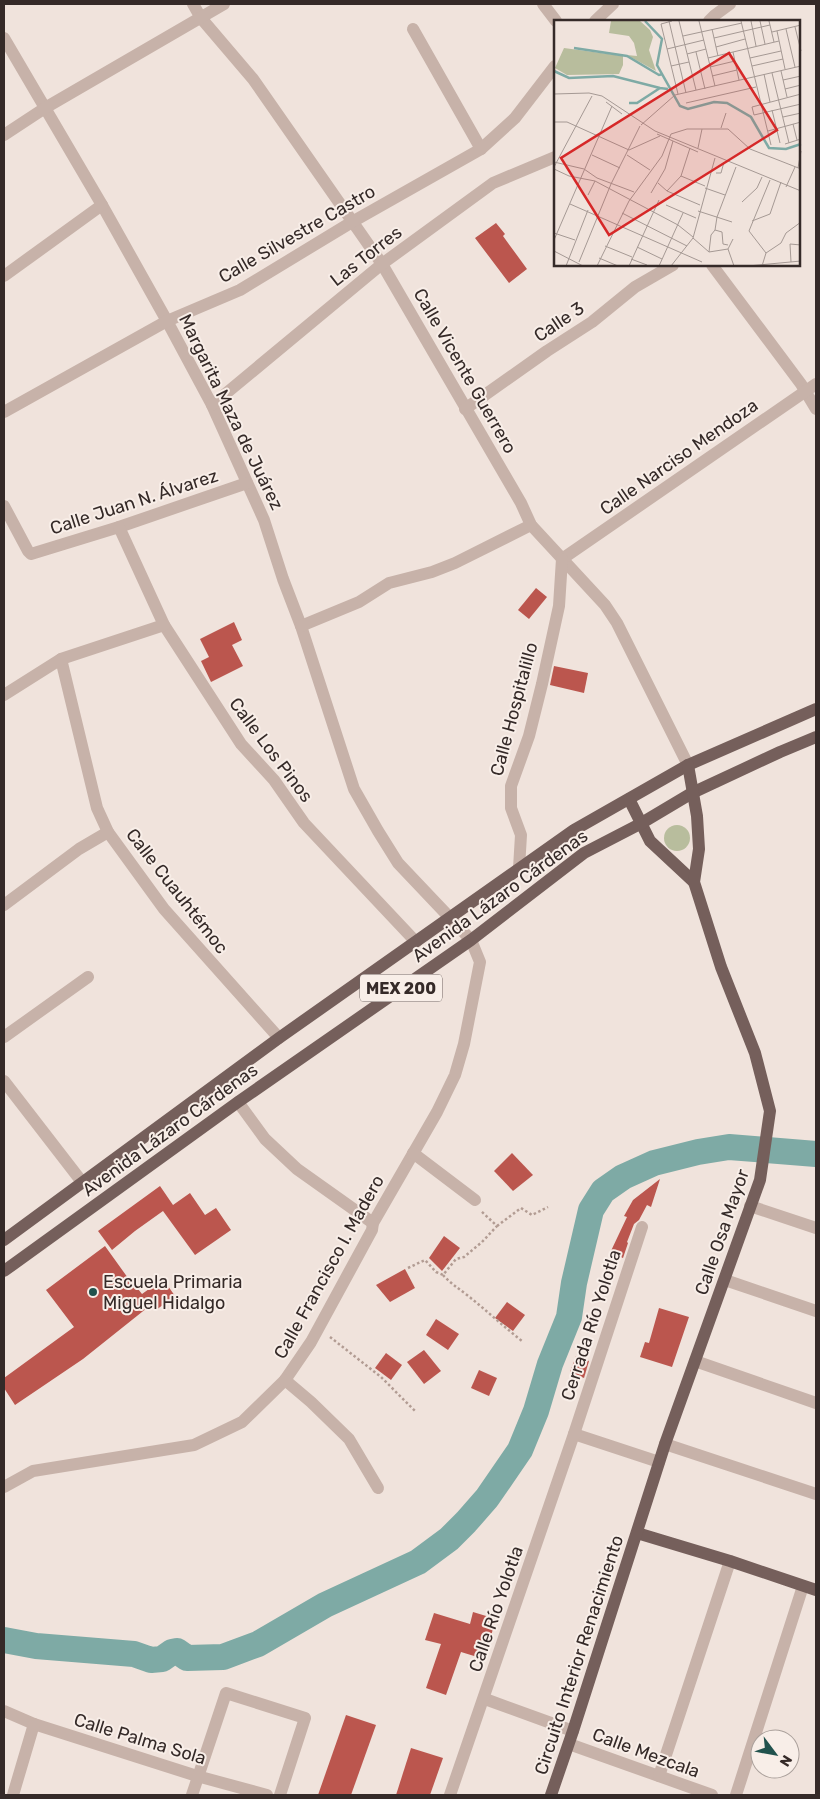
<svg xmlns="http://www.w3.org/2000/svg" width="820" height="1799" font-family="Rubik,sans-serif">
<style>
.green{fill:#b8bd9d}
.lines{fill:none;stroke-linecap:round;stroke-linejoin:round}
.river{stroke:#7eaaa5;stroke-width:26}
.building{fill:#bb564e}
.path{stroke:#b29c93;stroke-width:2.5;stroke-dasharray:2.5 2.5;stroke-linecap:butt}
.minor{stroke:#c7b2a9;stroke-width:12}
.major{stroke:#755f5b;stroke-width:12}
.poi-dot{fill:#21524d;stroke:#f8eee8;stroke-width:2}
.labels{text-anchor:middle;stroke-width:4;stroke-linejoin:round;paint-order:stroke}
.shield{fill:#f8eee8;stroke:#706562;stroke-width:1}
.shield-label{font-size:16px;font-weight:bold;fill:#352a28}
.street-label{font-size:18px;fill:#352a28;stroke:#f8eee8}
.poi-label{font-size:18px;fill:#352a28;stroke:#f8eee8;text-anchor:start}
.inset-river{fill:none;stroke:#7eaaa5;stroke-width:2.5}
.inset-road{fill:none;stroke:#a59994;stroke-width:1}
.view{fill:#d62828;fill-opacity:0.15;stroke:#d62828;stroke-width:2.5}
.inset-edge{fill:none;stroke:#352a28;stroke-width:2.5}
</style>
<rect width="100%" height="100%" fill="#f0e3dc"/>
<circle class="green" cx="677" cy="838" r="13"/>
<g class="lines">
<path class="river" d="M4 1640 36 1646 134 1654 151 1660 162 1659 172 1652 177 1651 187 1658 223 1657 258 1644 325 1605 418 1562 449 1539 466 1522 487 1498 520 1450 536 1411 550 1364 569 1317 574 1283 591 1210 603 1191 623 1177 654 1163 698 1152 729 1147 816 1154"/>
</g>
<g class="building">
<path d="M496 223 505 234 503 236 527 269 509 283 475 238Z"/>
<path d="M536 588 547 597 529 619 518 610Z"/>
<path d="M234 622 242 640 232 645 243 666 211 682 201 661 209 657 200 639Z"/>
<path d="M554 666 588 673 584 693 550 685Z"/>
<path d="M512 1153 533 1175 513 1191 494 1171Z"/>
<path d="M660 1179 651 1207 647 1205 639 1220 634 1224 627 1242 628 1243 623 1258 610 1253 627 1217 624 1216 633 1200Z"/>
<path d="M160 1186 173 1205 190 1193 205 1215 216 1208 231 1230 195 1255 163 1211 135 1231 112 1250 98 1231Z"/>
<path d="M444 1236 460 1248 442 1271 429 1258Z"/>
<path d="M105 1246 133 1285 134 1284 142 1294 163 1279 175 1296 156 1310 152 1304 83 1359 15 1405 4 1388V1378L74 1327 46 1290Z"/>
<path d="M405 1269 415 1288 390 1302 376 1285Z"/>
<path d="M507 1302 525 1315 513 1331 495 1318Z"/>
<path d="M659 1308 689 1317 672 1367 640 1357 645 1342 649 1343Z"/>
<path d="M436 1319 459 1334 448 1350 426 1335Z"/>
<path d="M424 1350 441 1371 424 1384 407 1362Z"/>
<path d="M386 1353 402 1365 391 1380 375 1368Z"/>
<path d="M576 1356 589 1361 584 1378 570 1372Z"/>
<path d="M479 1370 497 1378 489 1396 471 1388Z"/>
<path d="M473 1612 496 1619 484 1659 461 1652 446 1695 426 1688 441 1644 425 1640 434 1613 470 1624Z"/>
<path d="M346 1715 376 1725 351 1795H318Z"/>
<path d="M411 1748 443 1758 430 1795H396Z"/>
</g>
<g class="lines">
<g class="path">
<path d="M497 1226 521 1208 532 1215 548 1207"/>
<path d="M408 1268 425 1260 436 1272 443 1275 456 1259 464 1257 482 1242 497 1226 481 1211"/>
<path d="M443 1275C450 1283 458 1288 467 1295 486 1310 503 1326 522 1341"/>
<path d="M330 1337 381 1377 415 1411"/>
</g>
<g class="minor">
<path d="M193 4 201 18 253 79 382 264 521 503 531 525 605 605 617 623 688 765"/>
<path d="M543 4 556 21"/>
<path d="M595 21 613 4"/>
<path d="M709 21 715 15 730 4"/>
<path d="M413 29 481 149"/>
<path d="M4 38 102 205 167 321 212 405 264 520 283 579 301 626 354 789 378 831 398 863 471 940 480 962 464 1044 455 1075 437 1112 373 1223 372 1230 311 1342 285 1380 242 1422 194 1445 33 1471 4 1487"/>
<path d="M4 135 45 108 224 4"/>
<path d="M712 265 801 384 816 409"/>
<path d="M4 276 102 205"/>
<path d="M212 405 382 264 493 183 555 157"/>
<path d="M465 409 547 351 592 322 635 287 673 265"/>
<path d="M4 412 167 321 240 290 352 222 481 149 515 118 555 66"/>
<path d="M4 506 28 551 31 554 119 527 247 483"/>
<path d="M119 527 164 625 241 744 274 780 304 823 416 942"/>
<path d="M562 559 816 384"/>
<path d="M301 626 359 602 389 583 432 572 455 563 531 525"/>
<path d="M61 659 97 808 108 832 164 909 279 1038"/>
<path d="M4 695 61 659 164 625"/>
<path d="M519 868 521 835 511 808V786L529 736 542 684 559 606 562 559"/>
<path d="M4 905 79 849 108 832"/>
<path d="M4 1037 88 977"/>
<path d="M4 1081 82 1182"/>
<path d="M238 1102 265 1139 297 1169 373 1223"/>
<path d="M413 1153 475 1200"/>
<path d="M750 1206 816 1228"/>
<path d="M725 1280 816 1311"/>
<path d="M695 1361 816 1403"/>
<path d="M285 1380 311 1402 349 1439 378 1488"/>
<path d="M574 1434 659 1462"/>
<path d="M665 1444 816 1494"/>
<path d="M485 1699 573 1731"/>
<path d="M4 1711 34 1724 197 1776 267 1795"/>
<path d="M569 1744 712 1795"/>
<path d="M659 1776 730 1561"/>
<path d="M13 1795 34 1724"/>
<path d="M192 1795 226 1693 305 1718 280 1795"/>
<path d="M450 1795 574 1434 642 1227"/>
<path d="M736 1795 803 1586"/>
</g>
<g class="major">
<path d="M629 799 650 841 694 882"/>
<path d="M4 1240 279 1038 574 830 688 765 816 709"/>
<path d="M4 1271 238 1102 471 940 584 853 640 824 692 793 780 752 816 737"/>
<path d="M637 1533 730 1561 816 1590"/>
<path d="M551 1795 573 1731 665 1444 760 1180 770 1111 755 1053 721 967 694 882 699 849 697 816 688 765"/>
</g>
</g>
<circle class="poi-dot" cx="93" cy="1292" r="5"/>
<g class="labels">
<rect class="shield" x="360" y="974.5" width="82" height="27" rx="4"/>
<g class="shield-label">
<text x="401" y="994">MEX 200</text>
</g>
<g class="street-label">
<text transform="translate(297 234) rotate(-30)" y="6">Calle Silvestre Castro</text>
<text transform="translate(366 256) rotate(-38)" y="6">Las Torres</text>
<text transform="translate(559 322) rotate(-34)" y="6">Calle 3</text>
<text transform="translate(465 371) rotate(60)" y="6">Calle Vicente Guerrero</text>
<text transform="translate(231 412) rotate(64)" y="6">Margarita Maza de Juárez</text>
<text transform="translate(679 457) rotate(-35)" y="6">Calle Narciso Mendoza</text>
<text transform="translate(134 502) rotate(-18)" y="6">Calle Juan N. Álvarez</text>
<text transform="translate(514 709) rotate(-75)" y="6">Calle Hospitalillo</text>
<text transform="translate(271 750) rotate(53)" y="6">Calle Los Pinos</text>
<text transform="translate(177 891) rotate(52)" y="6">Calle Cuauhtémoc</text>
<text transform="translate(500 896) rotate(-36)" y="6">Avenida Lázaro Cárdenas</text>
<text transform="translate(170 1130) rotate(-36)" y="6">Avenida Lázaro Cárdenas</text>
<text transform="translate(722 1232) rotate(-71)" y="6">Calle Osa Mayor</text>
<text transform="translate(329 1267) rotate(-61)" y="6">Calle Francisco I. Madero</text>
<text transform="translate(591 1325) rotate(-72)" y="6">Cerrada Río Yolotla</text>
<text transform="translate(496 1609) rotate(-71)" y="6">Calle Río Yolotla</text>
<text transform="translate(579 1655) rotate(-72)" y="6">Circuito Interior Renacimiento</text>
<text transform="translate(140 1739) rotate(17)" y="6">Calle Palma Sola</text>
<text transform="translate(646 1753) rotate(20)" y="6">Calle Mezcala</text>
</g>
<g class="poi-label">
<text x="103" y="1288">Escuela Primaria<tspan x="103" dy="21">Miguel Hidalgo</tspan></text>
</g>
</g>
<g transform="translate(554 20)">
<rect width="246" height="246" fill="#f0e3dc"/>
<path d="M57 1H86L96 10 99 17 95 30 102 51 73 35 83 36 80 23 75 16 55 13ZM10 28 69 36V45L65 54 13 55 1 48Z" fill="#b8bd9d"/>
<path class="inset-river" d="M91 1 108 19 103 45 126 86 134 89 160 82 173 83 197 97 215 128 232 129 247 124M20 28 73 36 105 55 109 54M0 51 15 58 59 56 106 68M75 83H83L106 68 114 69"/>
<path class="inset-road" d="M115 1 132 73M118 1 107 4 124 74M125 1 142 70M145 1 161 66M187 1 217 125M197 1 202 26M206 1 211 24M215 1 220 22M241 7 247 31M158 9 164 36M232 9 241 47M223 11 231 49M218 12 247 5M129 16 188 3M160 18 216 5M162 27 191 19M113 29 150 20M142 32 151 69M179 32 185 60M133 34 152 29M154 38 225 21M196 38 227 31M117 46 135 42M198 46 229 39M156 47 181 41M227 51 233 77M218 53 235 123M210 54 216 82M158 56 183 50M229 60 247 56M231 69 247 65M0 74 35 73 48 76 101 111 247 171M247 74 198 87 200 95 247 84M52 82 68 94M132 83 202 67M218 90 226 123M229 97 247 93M0 102H13L75 130M239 104 243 120M87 105 121 75 247 46M167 108 172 93M214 111 247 102M103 114 144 132M231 124 247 119M144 128 148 109M75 130 106 116M38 135 66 148M73 135 96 150M0 142 30 149 43 158 80 172M0 147 38 76M244 148 247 131M0 149 15 156 41 161 124 205 139 217M162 153H167L170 142M127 156 151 166M104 163 113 171 146 185M232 167 241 147M151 168 171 175M113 171 127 156 136 128M97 173 111 149 119 121M34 175 41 161M188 182 203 168 208 157M16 184 148 242M112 185 142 198M144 191 178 202M68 193 133 226M198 201 216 194 227 162M161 210 168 212 169 224 174 225M0 213 21 220M139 218 155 232 174 229M179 219 174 229 180 246M0 220 58 86M51 226 78 237M83 227 108 239M0 231 29 246M155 232 157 215 161 210 163 197 182 147M212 233 195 211 216 160M45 238 64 246M77 239 93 245M25 242 57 164 86 106M237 242 236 224 247 225M12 246 34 190M43 246 75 181 108 136 117 114 133 109H174L196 129 247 149M75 246 105 180M105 246 129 193M117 246 139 218 161 138M194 246 247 241M208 246 212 233 227 223 232 213 247 202"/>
<path class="view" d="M175 33 223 110 55 215 7 138Z"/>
<rect width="246" height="246" class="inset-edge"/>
</g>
<rect width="820" height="1799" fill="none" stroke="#352a28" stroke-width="10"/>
<g transform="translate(775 1754) rotate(122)"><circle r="24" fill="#f8eee8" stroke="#aaa09b"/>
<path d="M0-4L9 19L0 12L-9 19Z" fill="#21524d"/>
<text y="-8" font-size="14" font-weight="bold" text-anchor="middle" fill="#352a28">N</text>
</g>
</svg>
